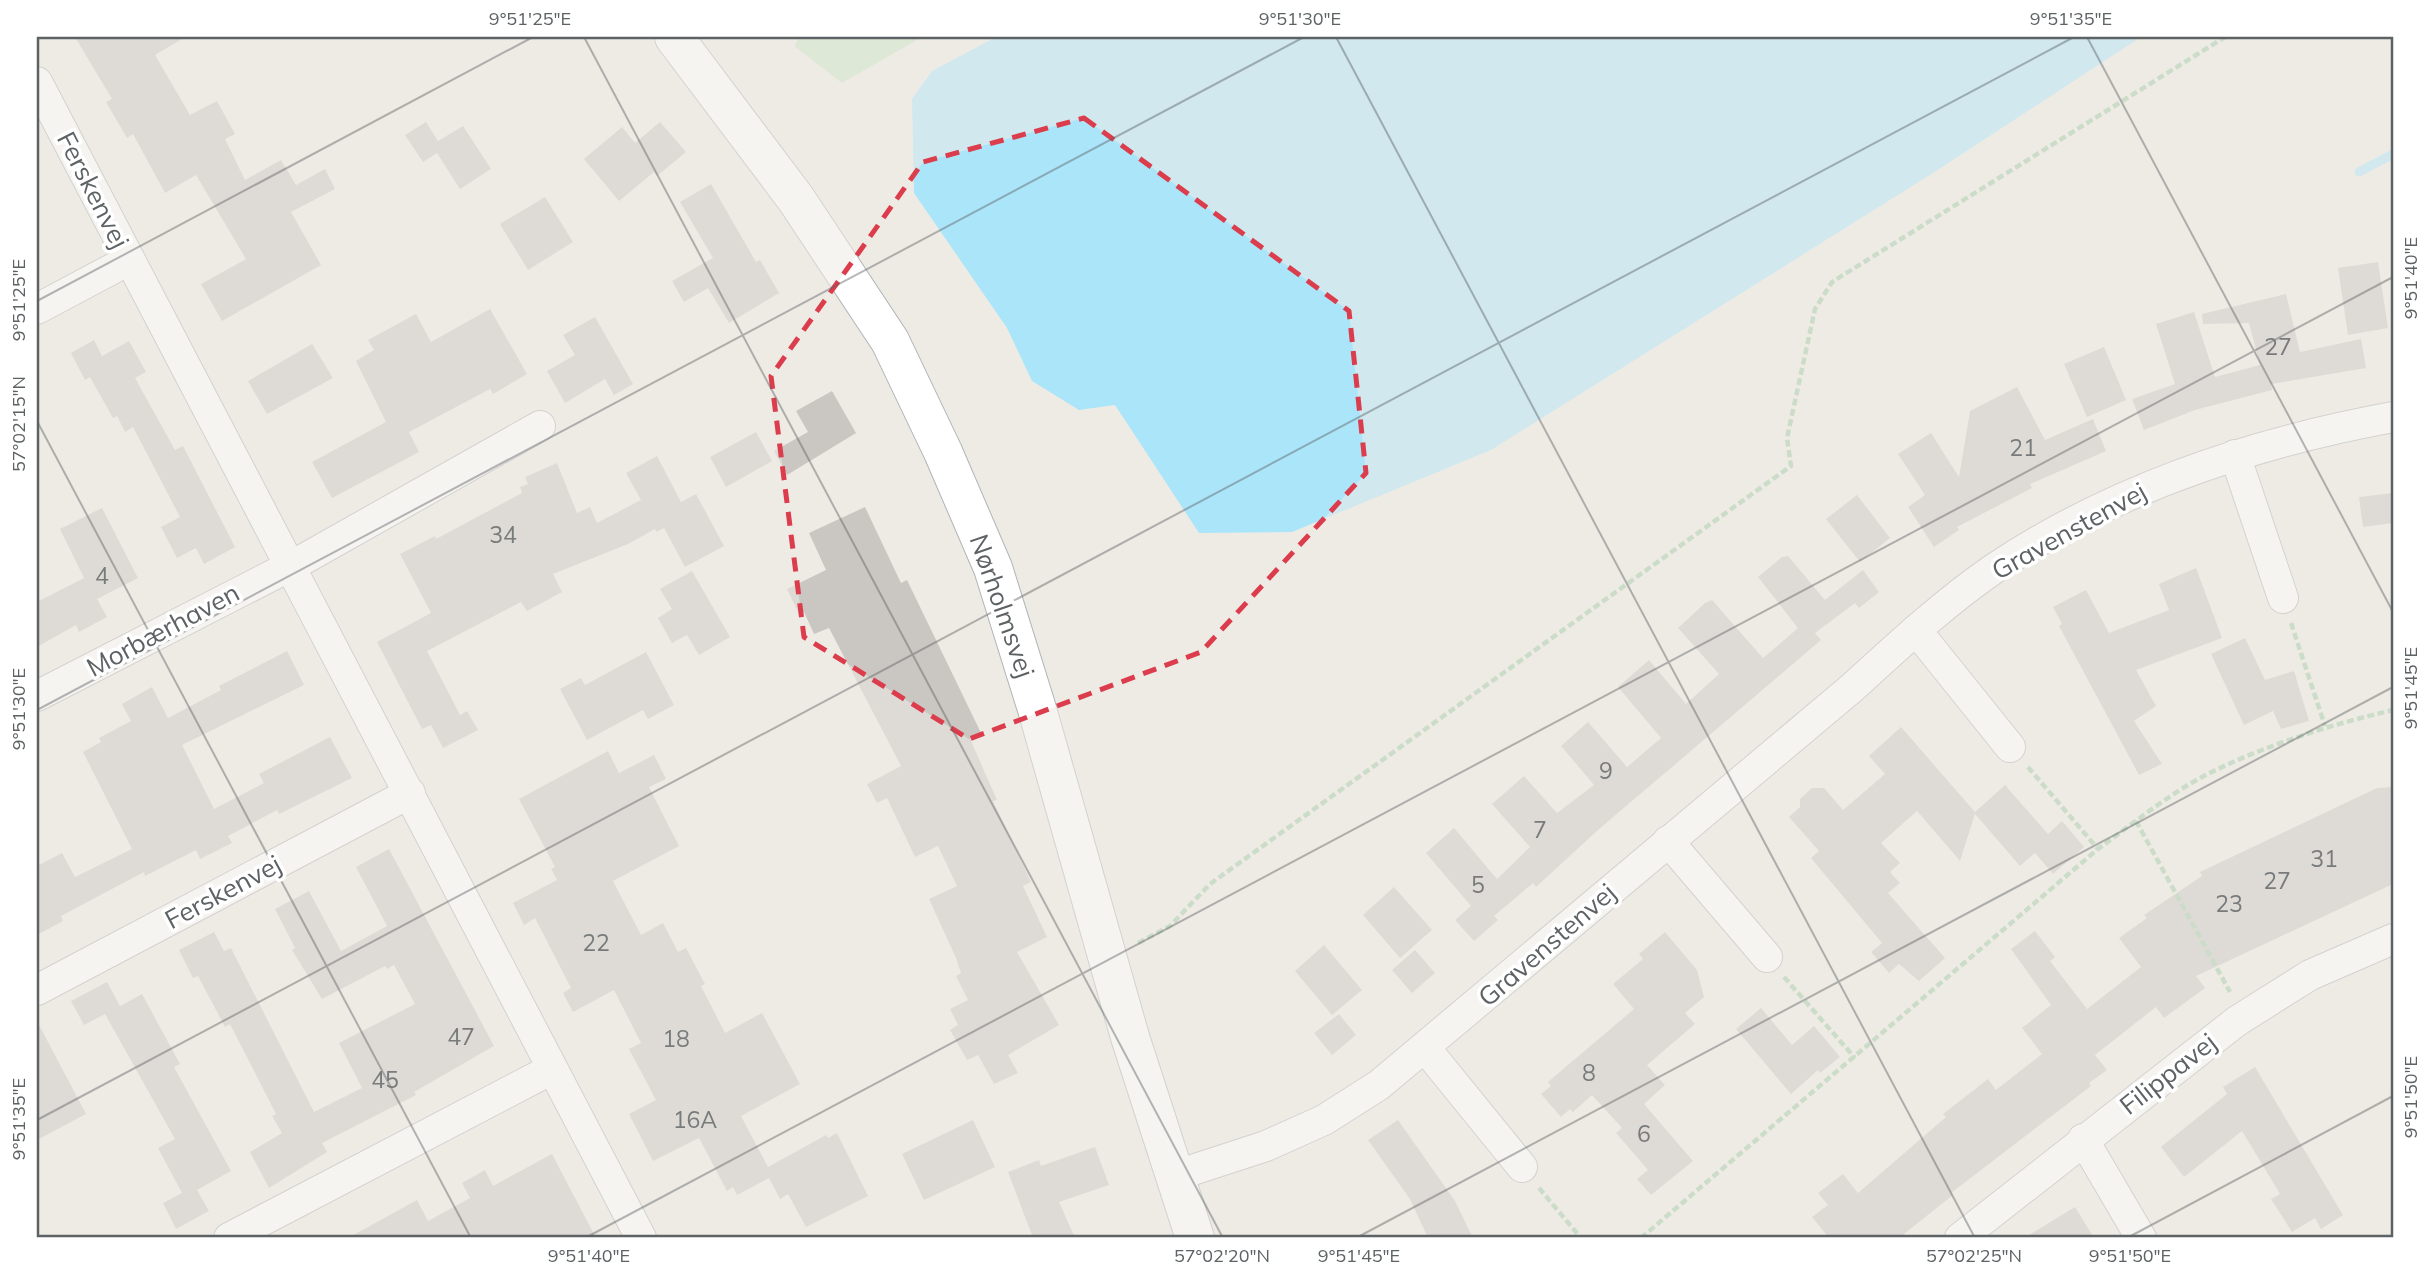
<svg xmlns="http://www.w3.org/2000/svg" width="2430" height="1275" font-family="Mulish,sans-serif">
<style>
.green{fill:#c9e4c4}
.water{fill:#abe5f9}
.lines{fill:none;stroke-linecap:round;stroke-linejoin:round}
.stream{stroke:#abe5f9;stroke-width:9}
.building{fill:#cac6c2}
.street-casing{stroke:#b0b4b6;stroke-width:32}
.secondary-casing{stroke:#b0b4b7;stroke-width:40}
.path{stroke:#a0caa4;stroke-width:4.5;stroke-dasharray:7 3.5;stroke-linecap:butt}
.street{stroke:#fff;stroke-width:30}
.secondary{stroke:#fff;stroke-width:38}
.marked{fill:none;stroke:#dc3d4d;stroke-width:5;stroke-dasharray:14 9;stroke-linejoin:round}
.ticks{fill:none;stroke:#5d6264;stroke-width:2;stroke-opacity:0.45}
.labels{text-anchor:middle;stroke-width:7;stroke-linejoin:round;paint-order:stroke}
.number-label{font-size:23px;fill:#787b7c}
.street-label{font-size:26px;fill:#5d6264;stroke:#fff}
.neatline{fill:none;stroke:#5d6264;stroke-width:2.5}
.ticks-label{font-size:18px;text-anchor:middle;fill:#5d6264}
</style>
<rect width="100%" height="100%" fill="#eeebe5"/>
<path class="green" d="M800 37H922L842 83 794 46Z"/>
<path class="water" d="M996 37H2141L1933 173 1491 450 1292 532 1199 533 1115 405 1079 410 1032 381 1007 328 914 193 912 99 932 71Z"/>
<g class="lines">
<path class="stream" d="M2359 172 2393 154"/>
</g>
<g class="building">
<path d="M75 37H185L155 55 190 115 217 101 235 134 225 139 245 180 281 160 296 185 325 169 335 189 291 212 321 265 222 321 201 284 246 259 196 175 165 193 133 134 127 138 106 102 112 99Z"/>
<path d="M426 122 438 141 463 126 491 169 460 189 437 153 423 162 405 135Z"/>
<path d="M660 122 686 152 657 176 654 172 619 201 584 159 622 127 635 143Z"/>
<path d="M711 184 756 262 760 260 779 293 729 323 708 288 684 302 672 281 713 258 680 202Z"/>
<path d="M545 197 573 242 528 270 500 224Z"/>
<path d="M2378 262 2388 328 2348 335 2338 268Z"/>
<path d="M2286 294 2300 352 2361 339 2366 368 2271 384 2272 390 2195 410 2144 430 2132 399 2175 384 2156 324 2194 312 2215 377 2260 365 2249 323 2203 324 2202 314Z"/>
<path d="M490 309 527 374 493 394 490 389 409 432 419 452 332 498 312 462 386 422 356 361 374 350 368 340 416 314 431 342Z"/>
<path d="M595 317 633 384 614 395 605 379 565 403 547 371 575 355 563 335Z"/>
<path d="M94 340 102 356 129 341 146 372 135 378 175 450 183 446 235 547 204 564 196 548 177 558 161 527 180 517 133 427 125 432 117 416 113 418 90 377 85 380 71 353Z"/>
<path d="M312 344 333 378 267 414 248 381Z"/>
<path d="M2104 347 2126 400 2087 417 2064 364Z"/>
<path d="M2017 387 2045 440 2093 419 2106 451 2030 484 2032 488 1957 527 1959 530 1934 547 1908 507 1925 495 1898 454 1931 433 1959 477 1970 411Z"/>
<path d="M832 391 856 433 787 475 774 451 808 432 796 411Z"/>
<path d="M756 432 772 461 726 487 710 457Z"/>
<path d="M657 456 681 502 696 494 724 546 685 567 664 528 656 532 655 529 628 544 553 574 562 592 527 611 521 602 427 651 460 715 467 711 478 730 443 748 431 725 422 729 377 642 431 613 400 554 435 536 436 539 522 493 520 487 528 484 525 477 557 463 577 513 590 507 597 523 641 500 626 473Z"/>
<path d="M2393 493V523L2363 527 2359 497Z"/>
<path d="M1857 495 1890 538 1860 562 1826 519Z"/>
<path d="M865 507 901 583 907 580 982 735 971 741 997 800 993 801 1031 882 1023 886 1047 937 1017 952 1059 1025 1008 1055 1018 1073 994 1084 978 1055 967 1060 950 1030 958 1025 950 1009 968 1000 956 976 961 973 956 958 929 899 957 886 938 846 915 857 887 798 877 803 867 784 901 766 829 628 814 634 804 612 799 614 787 589 826 570 809 533Z"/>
<path d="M102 508 138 578 97 599 107 617 79 632 76 625 37 647V602L84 578 60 529Z"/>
<path d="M1788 556 1825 600 1863 570 1879 592 1859 608 1855 603 1815 633 1821 640 1598 830 1536 887 1533 883 1494 916 1498 920 1474 941 1455 920 1471 906 1426 853 1454 828 1497 879 1530 847 1492 804 1524 776 1557 813 1594 785 1561 746 1588 722 1627 767 1661 738 1618 687 1649 660 1686 704 1719 674 1678 628 1705 603 1712 600 1763 658 1798 628 1758 577 1782 557Z"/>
<path d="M2196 568 2222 638 2136 670 2156 706 2134 721 2162 764 2139 775 2059 626 2062 624 2053 607 2086 590 2109 633 2169 610 2159 584Z"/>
<path d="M692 571 730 637 699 655 687 635 672 643 658 618 672 609 660 589Z"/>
<path d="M2245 638 2265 680 2294 671 2309 721 2281 729 2273 711 2244 725 2211 654Z"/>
<path d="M287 651 304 685 182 745 214 809 264 783 259 774 330 737 352 778 279 814 277 810 228 836 232 843 200 859 196 850 145 876 144 872 61 916 63 921 37 935V866L62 853 75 877 132 849 83 752 101 742 99 738 131 721 122 704 152 687 168 718 221 690 219 686Z"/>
<path d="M646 652 674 705 648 719 643 710 587 740 560 689 581 678 585 685Z"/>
<path d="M1901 727 1975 812 2005 785 2048 834 2062 821 2084 847 2053 874 2035 853 2020 866 1975 814 1960 861 1917 811 1881 843 1900 863 1890 872 1900 883 1888 893 1945 958 1919 981 1899 964 1889 973 1871 952 1882 943 1811 858 1819 851 1789 817 1800 807V799L1812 788H1824L1843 810 1885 774 1869 756Z"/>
<path d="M608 751 619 773 654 755 666 779 649 787 679 846 613 881 641 935 663 923 678 952 686 948 705 984 701 986 725 1033 762 1013 800 1084 741 1116 768 1167 826 1135 828 1138 837 1133 868 1196 806 1227 788 1194 780 1199 769 1178 737 1195 733 1187 727 1191 699 1138 653 1161 629 1114 656 1100 629 1049 641 1043 614 990 573 1012 563 993 571 988 535 918 524 925 513 903 557 880 551 869 555 867 519 799Z"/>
<path d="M2393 787V884L2196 976 2205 988 2164 1018 2156 1007 2095 1055 2107 1070 2089 1083 2091 1086 1951 1193 1953 1195 1899 1238H1829L1812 1217 1828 1205 1818 1193 1843 1174 1858 1193 1946 1117 1943 1114 1988 1079 1996 1090 2042 1054 2022 1028 2051 1005 2011 949 2035 931 2055 957 2050 961 2087 1009 2141 967 2119 938 2147 918 2144 915 2202 876 2200 872 2377 788Z"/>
<path d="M389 849 494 1046 414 1092 416 1095 322 1143 327 1152 269 1188 250 1152 282 1133 272 1116 276 1114 230 1024 225 1027 198 976 193 978 179 950 214 932 224 951 231 948 314 1112 362 1088 339 1043 415 1004 394 965 387 969 385 966 322 999 292 950 295 948 275 909 309 891 341 951 387 926 356 867Z"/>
<path d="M1394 887 1432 930 1400 958 1363 915Z"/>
<path d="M1665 932 1697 970 1704 997 1685 1013 1695 1024 1647 1065 1665 1085 1644 1104 1693 1161 1651 1195 1637 1179 1648 1170 1616 1133 1622 1128 1592 1095 1573 1112 1570 1109 1561 1117 1541 1094 1551 1086 1548 1082 1634 1009 1613 984 1643 959 1639 954Z"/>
<path d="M1324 945 1362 990 1332 1015 1295 971Z"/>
<path d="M1415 950 1435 973 1412 993 1392 970Z"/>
<path d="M107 982 120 1006 142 994 180 1064 174 1067 231 1171 197 1190 209 1211 176 1229 163 1203 182 1193 158 1148 175 1139 105 1014 84 1025 71 1001Z"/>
<path d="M1761 1008 1792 1045 1814 1026 1840 1057 1820 1073 1818 1070 1791 1094 1736 1029Z"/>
<path d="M1339 1014 1356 1035 1332 1055 1314 1033Z"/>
<path d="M37 1021 86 1114 37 1140Z"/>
<path d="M2255 1067 2343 1215 2321 1229 2315 1218 2292 1232 2271 1199 2280 1194 2242 1131 2184 1177 2161 1147 2227 1094 2223 1087Z"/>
<path d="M973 1120 995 1167 924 1200 902 1154Z"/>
<path d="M1398 1120 1455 1201 1473 1238H1428L1410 1199 1368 1140Z"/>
<path d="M1095 1147 1109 1185 1059 1202 1075 1238H1033L1008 1172 1039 1160 1041 1166Z"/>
<path d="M552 1154 596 1238H348L417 1200 428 1221 470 1198 462 1183 485 1170 493 1186Z"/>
<path d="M2075 1207 2094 1238H2024Z"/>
</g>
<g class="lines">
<defs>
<g id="street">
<path d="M37 82 641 1238"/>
<path d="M37 309 129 260"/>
<path d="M2235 455 2283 598"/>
<path d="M1916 630 2010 747"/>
<path d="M37 696 304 559 540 426"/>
<path d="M1668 841 1767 957"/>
<path d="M37 990 410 793"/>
<path d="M1426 1049 1522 1167"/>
<path d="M2083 1139 2141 1238"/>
<path d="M1174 1176 1266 1146 1324 1120 1379 1085 1853 687C1898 646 1944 603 1995 568 2115 488 2252 443 2393 417"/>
<path d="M229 1238 552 1069"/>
<path d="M1960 1238 2237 1021 2310 975 2393 939"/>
</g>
<path id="secondary" d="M674 37 796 199 890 341 943 452 993 568 1037 709 1130 1037 1195 1238"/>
</defs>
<use href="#street" class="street-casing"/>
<use href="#secondary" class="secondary-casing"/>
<g class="path">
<path d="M2291 623 2325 726"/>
<path d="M2028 767 2098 849"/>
<path d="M2136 821 2230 992"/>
<path d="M1138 943 1170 926 1210 884 1791 466 1787 438 1815 309 1832 282 2225 37"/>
<path d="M1784 977 1855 1058"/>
<path d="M1539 1188 1581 1238"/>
<path d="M1641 1238 2098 849C2131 825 2164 798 2200 778 2259 747 2329 725 2393 710"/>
</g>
<use href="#street" class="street"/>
<use href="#secondary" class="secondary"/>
</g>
<path d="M0 0H2430V1275H0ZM1084 118 1349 311 1366 473 1201 652 969 739 804 637 771 376 923 162Z" fill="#eeebe5" fill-opacity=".55" fill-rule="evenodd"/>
<path class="marked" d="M1084 118 1349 311 1366 473 1201 652 969 739 804 637 771 376 923 162Z"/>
<path class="ticks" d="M584 37 1223 1238M1336 37 1975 1238M2087 37 2393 612M37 301 533 37M37 421 471 1238M37 710 1304 37M37 1120 2074 37M585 1238 2393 277M1356 1238 2393 687M2127 1238 2393 1096"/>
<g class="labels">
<g class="number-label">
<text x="2278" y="355">27</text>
<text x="2023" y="456">21</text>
<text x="503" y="543">34</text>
<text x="102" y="584">4</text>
<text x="1606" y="779">9</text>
<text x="1540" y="838">7</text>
<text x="2324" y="867">31</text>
<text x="2277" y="889">27</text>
<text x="1478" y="893">5</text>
<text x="2229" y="912">23</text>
<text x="596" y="951">22</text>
<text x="461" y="1045">47</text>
<text x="676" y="1047">18</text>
<text x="1589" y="1081">8</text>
<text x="385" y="1088">45</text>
<text x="695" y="1128">16A</text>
<text x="1644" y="1142">6</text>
</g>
<g class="street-label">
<text transform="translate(93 190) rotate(63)" y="9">Ferskenvej</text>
<text transform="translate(2069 531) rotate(-29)" y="9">Gravenstenvej</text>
<text transform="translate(1002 606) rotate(71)" y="9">Nørholmsvej</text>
<text transform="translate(163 630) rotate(-28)" y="9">Morbærhaven</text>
<text transform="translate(223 892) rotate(-28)" y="9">Ferskenvej</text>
<text transform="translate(1547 945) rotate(-41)" y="9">Gravenstenvej</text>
<text transform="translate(2168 1074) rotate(-38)" y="9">Filippavej</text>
</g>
</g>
<rect width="2430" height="1275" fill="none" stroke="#ffffff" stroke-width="77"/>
<rect x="38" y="38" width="2354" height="1198" class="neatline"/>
<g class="ticks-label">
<text x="530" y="25">9°51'25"E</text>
<text x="1300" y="25">9°51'30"E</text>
<text x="2071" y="25">9°51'35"E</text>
<text transform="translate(2411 278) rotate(-90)" y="6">9°51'40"E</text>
<text transform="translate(19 300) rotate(-90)" y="6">9°51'25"E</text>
<text transform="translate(19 424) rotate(-90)" y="6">57°02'15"N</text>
<text transform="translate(2411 688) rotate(-90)" y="6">9°51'45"E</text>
<text transform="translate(19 709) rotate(-90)" y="6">9°51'30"E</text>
<text transform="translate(2411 1097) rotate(-90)" y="6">9°51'50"E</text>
<text transform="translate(19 1119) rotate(-90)" y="6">9°51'35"E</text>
<text x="589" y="1262">9°51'40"E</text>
<text x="1222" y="1262">57°02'20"N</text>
<text x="1359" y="1262">9°51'45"E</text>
<text x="1974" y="1262">57°02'25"N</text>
<text x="2130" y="1262">9°51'50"E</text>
</g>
</svg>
